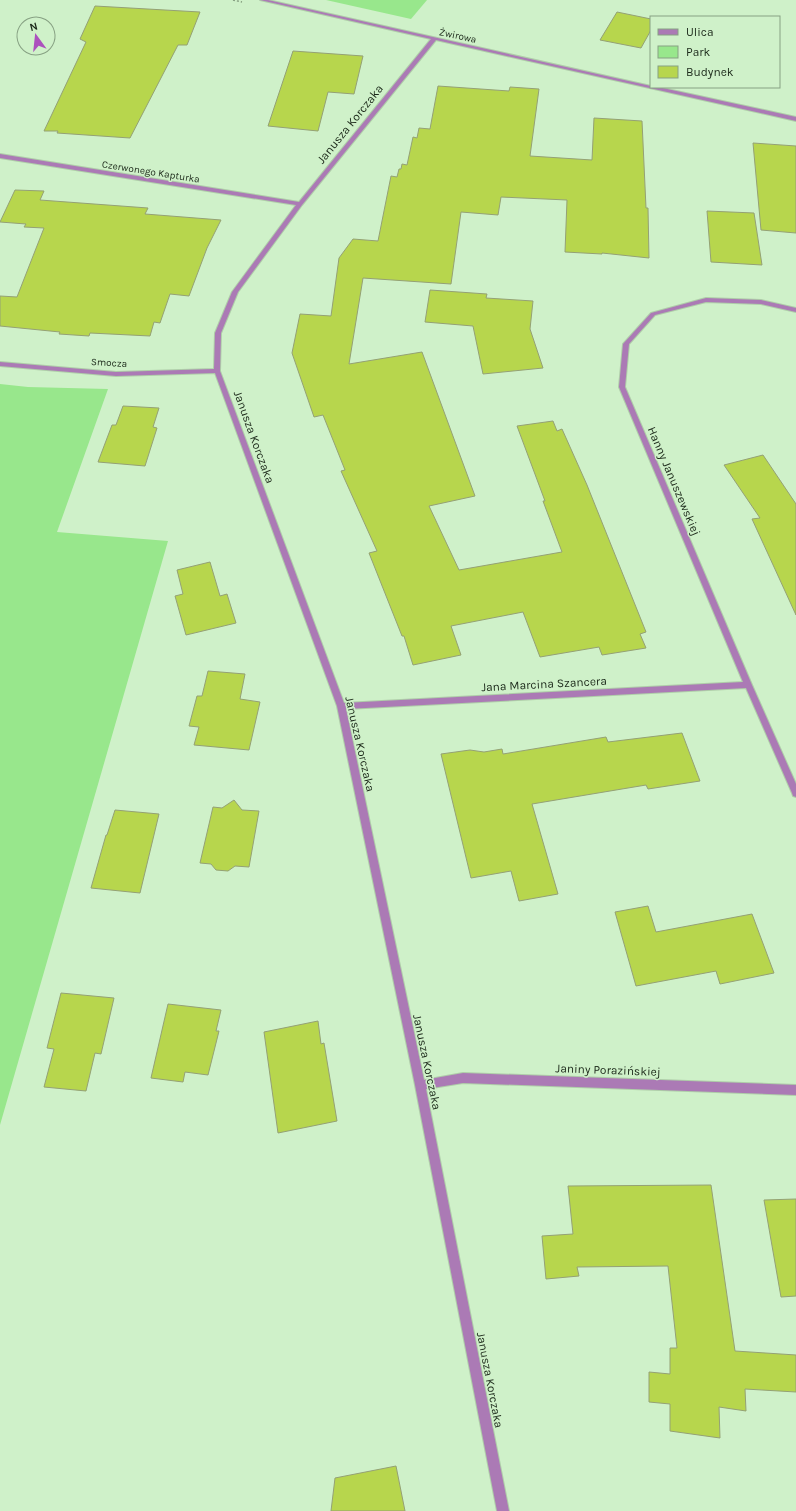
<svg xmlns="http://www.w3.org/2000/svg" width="796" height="1511" font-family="Karla,sans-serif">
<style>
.green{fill:#98e78c}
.building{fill:#b7d64d;stroke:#94a175}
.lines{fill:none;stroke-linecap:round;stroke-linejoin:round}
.street-casing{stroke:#afcda9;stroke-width:2}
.path{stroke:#849d7f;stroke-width:1.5;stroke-dasharray:2 2;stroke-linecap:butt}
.street{fill:#ab7ab5;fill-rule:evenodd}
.labels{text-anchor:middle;stroke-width:3;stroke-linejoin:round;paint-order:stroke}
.far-street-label{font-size:10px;fill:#1b2819;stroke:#cff1c9}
.street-label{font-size:12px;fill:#1b2819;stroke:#cff1c9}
</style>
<rect width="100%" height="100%" fill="#cff1c9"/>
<g class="green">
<path d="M326 0H427L411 19Z"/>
<path d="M0 384 28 387 108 389 57 532 168 541 0 1125Z"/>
</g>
<g class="building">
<path d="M95 6 200 12 187 45H178L130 138 57 133 58 131H44L86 42 80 39Z"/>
<path d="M617 12 651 19V30L641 48 600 40Z"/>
<path d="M293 51 363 56 354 94 328 92 318 131 268 126Z"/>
<path d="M438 86 509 91 510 87 539 89 530 156 592 160 594 118 642 121 646 208H648L649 258 602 253V254L565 252 567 200 501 197 498 215 461 212 451 284 363 278 349 364 422 352 475 496 429 506 459 570 562 552 543 501H545L517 426 553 421 557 431 562 429 587 485 646 632 640 634 646 648 602 655 599 647 540 657 523 612 451 626 461 655 413 665 404 636H402L369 553 377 551 341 471 345 470 323 415 314 417 292 353 300 314 331 316 339 258 353 239 378 241 391 176 397 177 399 169H401L402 164 407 165 413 137 417 138 419 128 430 129Z"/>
<path d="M753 143 796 146V233L761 230Z"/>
<path d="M15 190 44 191 40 200 148 208 145 214 221 220 207 248 189 296 170 294 160 323 154 322 150 336 90 333 89 336 59 334 60 332 0 326V296L17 297 44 228 24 227 26 224 0 222Z"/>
<path d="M707 211 754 213 762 265 711 262Z"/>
<path d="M430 290 487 294 486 298 533 301 530 329 543 368 483 374 473 326 425 322Z"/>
<path d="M123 406 159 408 153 427 157 428 145 466 98 462 112 425H116Z"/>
<path d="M763 455 796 504V615L752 519 760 518 724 465Z"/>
<path d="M210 562 220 596 227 594 236 623 186 635 175 596 183 594 177 570Z"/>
<path d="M208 671 245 674 240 699 260 702 249 750 194 745 199 727 189 726 197 696H202Z"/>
<path d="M682 733 700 781 648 789 646 785 532 804 558 894 519 901 511 871 471 878 441 754 470 750 484 752 502 749 503 754 606 737 608 742Z"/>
<path d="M234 800 242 810 259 811 249 867 235 866 228 871 216 870 211 864 200 863 213 807 222 808Z"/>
<path d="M115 810 159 814 140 893 91 888 106 835H107Z"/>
<path d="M648 906 656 932 752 914 774 973 720 984 716 971 636 986 615 912Z"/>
<path d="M61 993 114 998 101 1054 95 1053 86 1091 44 1087 54 1049 47 1048Z"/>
<path d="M168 1004 221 1010 216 1031H219L208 1075 185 1072 183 1082 151 1078Z"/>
<path d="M318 1021 321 1044 324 1043 337 1121 278 1133 264 1032Z"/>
<path d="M711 1185 735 1351 796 1355V1392L745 1389 746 1411 719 1407 720 1438 670 1431V1404L649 1402V1372L670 1374V1348H677L668 1266 577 1267 579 1276 546 1279 542 1236 573 1234 568 1186Z"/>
<path d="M796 1199V1296L781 1297 764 1200Z"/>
<path d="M396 1466 405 1511H331L335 1478Z"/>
</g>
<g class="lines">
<defs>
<path id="street" d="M260 0H268L651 86V87H658L796 117V121L436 40 302 205 238 292 221 333 220 371 344 703 743 682 619 387 623 344 651 313 706 298 761 300 796 308V312L761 304 706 302 655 315 629 344 625 387 752 685 796 784V797L793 796 792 793 746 688 346 709 424 1080 463 1073 796 1085V1095L463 1083 426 1089 509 1511H497L415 1085 337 706 215 373 116 376 0 366V362L116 372 214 369 215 333 232 292 296 205 0 158V154L299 202 431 39Z"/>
</defs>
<use href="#street" class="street-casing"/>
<path class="path" d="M233 0 242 2"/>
<use href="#street" class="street"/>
</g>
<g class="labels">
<g class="far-street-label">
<text transform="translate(458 35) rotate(12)" y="4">Żwirowa</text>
<text transform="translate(151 171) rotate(9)" y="4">Czerwonego Kapturka</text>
<text transform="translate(109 362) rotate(3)" y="4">Smocza</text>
</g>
<g class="street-label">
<text transform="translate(350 124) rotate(-51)" y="4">Janusza Korczaka</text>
<text transform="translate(254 437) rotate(70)" y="4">Janusza Korczaka</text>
<text transform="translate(674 481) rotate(67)" y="4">Hanny Januszewskiej</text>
<text transform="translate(544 684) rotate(-3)" y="4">Jana Marcina Szancera</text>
<text transform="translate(360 744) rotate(77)" y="4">Janusza Korczaka</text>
<text transform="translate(427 1062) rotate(78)" y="4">Janusza Korczaka</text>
<text transform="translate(608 1070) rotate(2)" y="4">Janiny Porazińskiej</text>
<text transform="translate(490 1380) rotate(79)" y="4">Janusza Korczaka</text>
</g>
</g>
<rect x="650" y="16" width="130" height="72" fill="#cff1c9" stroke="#87a183"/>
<rect x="658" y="29" width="20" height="6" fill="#ab7ab5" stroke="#87a183"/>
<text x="686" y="36" font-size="12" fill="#1b2819">Ulica</text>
<rect x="658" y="46" width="20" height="12" fill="#98e78c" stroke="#87a183"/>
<text x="686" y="56" font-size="12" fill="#1b2819">Park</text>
<rect x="658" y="66" width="20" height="12" fill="#b7d64d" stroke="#87a183"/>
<text x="686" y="76" font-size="12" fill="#1b2819">Budynek</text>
<g transform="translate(36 36) rotate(345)"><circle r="19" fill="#cff1c9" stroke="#87a183"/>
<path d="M0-3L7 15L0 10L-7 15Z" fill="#ac51bd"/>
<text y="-6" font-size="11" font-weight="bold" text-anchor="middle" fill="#1b2819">N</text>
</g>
</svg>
